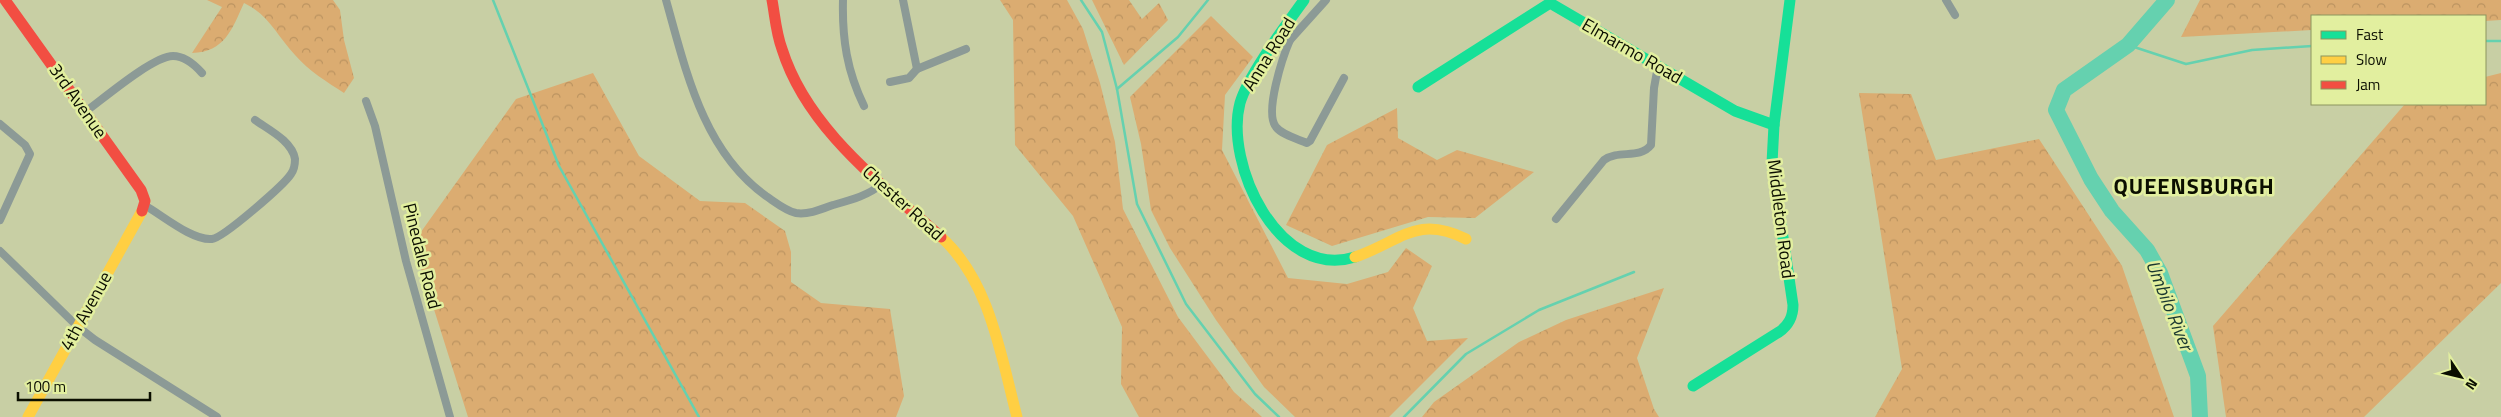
<svg xmlns="http://www.w3.org/2000/svg" width="2501" height="417" font-family="'Titillium Web',sans-serif">
<style>
.forest{fill:url(#forest-crowns)}
.lines{fill:none;stroke-linecap:round;stroke-linejoin:round}
.stream{stroke:#65d1af;stroke-width:2.5}
.river{stroke:#65d1af;stroke-width:16}
.street{stroke:#8c9a96;stroke-width:8}
.fast{stroke:#16e098;stroke-width:11}
.slow{stroke:#ffcf43;stroke-width:11}
.jam{stroke:#f24e42;stroke-width:11}
.labels{text-anchor:middle;stroke-width:5;stroke-linejoin:round;paint-order:stroke}
.street-label{font-size:18px;fill:#0b0e00;stroke:#e2ef9f}
.water-label{font-size:19px;font-style:italic;fill:#193730;stroke:#e2ef9f}
.district-label{font-size:22px;font-weight:bold;letter-spacing:1px;fill:#0b0e00;stroke:#e2ef9f}
</style>
<defs>
<pattern id="forest-crowns" width="20" height="18" patternUnits="userSpaceOnUse" patternTransform="scale(1.25)"><rect width="20" height="18" fill="#dbac71"/><path d="M2 6a3 3 0 1 1 6 0M12 15a3 3 0 1 1 6 0" fill="none" stroke="#bb9360"/></pattern>
</defs>
<rect width="100%" height="100%" fill="#c8cfa4"/>
<g class="forest">
<path d="M207 0H333L340 10 344 40 354 78 344 93C327 82 309 71 295 55 277 36 269 15 244 3 232 29 225 52 192 53L222 7Z"/>
<path d="M1000 0H1067L1083 29 1100 83 1115 142 1123 209 1178 317 1234 392 1262 417H1139L1121 384 1122 327 1073 216 1015 145 1013 20Z"/>
<path d="M1092 0H1129L1142 19 1159 3 1168 20 1124 65Z"/>
<path d="M2200 0H2501V20L2485 21V16H2312V30L2181 37Z"/>
<path d="M1211 16 1253 57 1225 95 1222 150 1288 278 1347 284 1388 272 1406 248 1432 266 1413 308 1427 341 1468 338 1389 417H1295L1264 387 1216 320 1170 248 1151 210 1141 144 1130 97Z"/>
<path d="M593 73 639 156 700 201 745 203 785 231 791 252V282L821 303 890 309 904 396 896 417H468L413 243 516 99Z"/>
<path d="M2501 73V283L2364 417H2226L2213 326 2405 104H2485V77Z"/>
<path d="M1859 93 1911 94 1936 160 2039 139 2122 266 2174 417H1875L1902 369Z"/>
<path d="M1397 108 1398 138 1437 160 1457 150 1534 172 1475 218 1428 217 1332 246 1286 225 1327 145Z"/>
<path d="M1664 288 1637 358 1654 409 1659 417H1422L1434 402 1519 342 1566 320Z"/>
</g>
<g class="lines">
<g class="stream">
<path d="M493 0 559 166 699 417"/>
<path d="M1081 0 1102 32 1117 89 1137 204 1186 304 1255 394 1279 417"/>
<path d="M2485 41H2501"/>
<path d="M2128 45 2186 64 2252 50 2312 46"/>
<path d="M1117 89 1178 37 1208 0"/>
<path d="M1404 417 1466 354 1539 310 1634 272"/>
</g>
<path class="river" d="M2167 0 2128 45 2064 90 2056 110 2091 179 2112 211 2147 250 2160 273 2198 376 2200 417"/>
<g class="street">
<path d="M666 0C686 71 703 151 766 196 775 202 786 211 796 213 808 215 822 209 833 205 851 200 867 196 882 184"/>
<path d="M843 0C842 39 847 71 864 106"/>
<path d="M903 0 917 69"/>
<path d="M1946 0 1955 15"/>
<path d="M1282 33 1290 40C1283 56 1264 113 1276 127 1282 135 1298 139 1307 143L1310 141 1344 78"/>
<path d="M1290 40 1326 0"/>
<path d="M890 82 909 78 917 69 966 49"/>
<path d="M366 101 375 126 406 261 450 417"/>
<path d="M85 112C103 99 153 56 173 56 185 56 194 64 202 73"/>
<path d="M0 124 25 145 30 154 0 220"/>
<path d="M144 205C161 214 192 241 212 239 223 238 284 185 291 174 294 170 295 164 295 159 292 141 269 130 255 120"/>
<path d="M1556 219 1604 160C1619 149 1639 160 1651 145L1654 88 1658 66"/>
<path d="M0 251 77 326 95 340 217 417"/>
</g>
<g class="fast">
<path d="M1304 0C1286 25 1248 75 1240 103 1224 164 1279 281 1355 257"/>
<path d="M1418 87 1550 3 1735 111 1774 125"/>
<path d="M1693 386 1779 332C1789 325 1793 317 1793 305L1772 163 1774 125 1790 0"/>
</g>
<g class="slow">
<path d="M941 237C990 281 1001 356 1017 417"/>
<path d="M1355 257C1400 242 1416 214 1466 239"/>
<path d="M28 417 142 211"/>
</g>
<g class="jam">
<path d="M5 0 141 190 145 201 142 211"/>
<path d="M772 0C775 16 776 33 782 49 807 129 881 183 941 237"/>
</g>
</g>
<g class="labels">
<g class="street-label">
<text transform="translate(1632 51) rotate(30)" y="6">Elmarmo Road</text>
<text transform="translate(1269 54) rotate(-58)" y="6">Anna Road</text>
<text transform="translate(78 101) rotate(55)" y="6">3rd Avenue</text>
<text transform="translate(903 203) rotate(42)" y="6">Chester Road</text>
<text transform="translate(1781 219) rotate(83)" y="6">Middleton Road</text>
<text transform="translate(422 256) rotate(76)" y="6">Pinedale Road</text>
<text transform="translate(86 311) rotate(-61)" y="6">4th Avenue</text>
</g>
<g class="water-label">
<text transform="translate(2170 305) rotate(68)" y="7">Umbilo River</text>
</g>
<g class="district-label">
<text x="2194" y="194">QUEENSBURGH</text>
</g>
</g>
<rect x="2311" y="15" width="175" height="90" fill="#e2ef9f" stroke="#8c955f"/>
<rect x="2321" y="31" width="25" height="8" fill="#16e098" stroke="#8c955f"/>
<text x="2356" y="40" font-size="15" fill="#0b0e00">Fast</text>
<rect x="2321" y="56" width="25" height="8" fill="#ffcf43" stroke="#8c955f"/>
<text x="2356" y="65" font-size="15" fill="#0b0e00">Slow</text>
<rect x="2321" y="81" width="25" height="8" fill="#f24e42" stroke="#8c955f"/>
<text x="2356" y="90" font-size="15" fill="#0b0e00">Jam</text>
<g transform="translate(2461 377) rotate(125)" stroke="#e2ef9f" stroke-width="4" paint-order="stroke">
<path d="M0-4L9 19L0 12L-9 19Z" fill="#0b0e00"/>
<text y="-8" font-size="14" font-weight="bold" text-anchor="middle" fill="#0b0e00">N</text>
</g>
<path d="M18 392v8h132v-8" fill="none" stroke="#0b0e00" stroke-width="2.5"/>
<text x="25" y="392" font-size="15" fill="#0b0e00" stroke="#e2ef9f" stroke-width="4" paint-order="stroke">100 m</text>
</svg>
